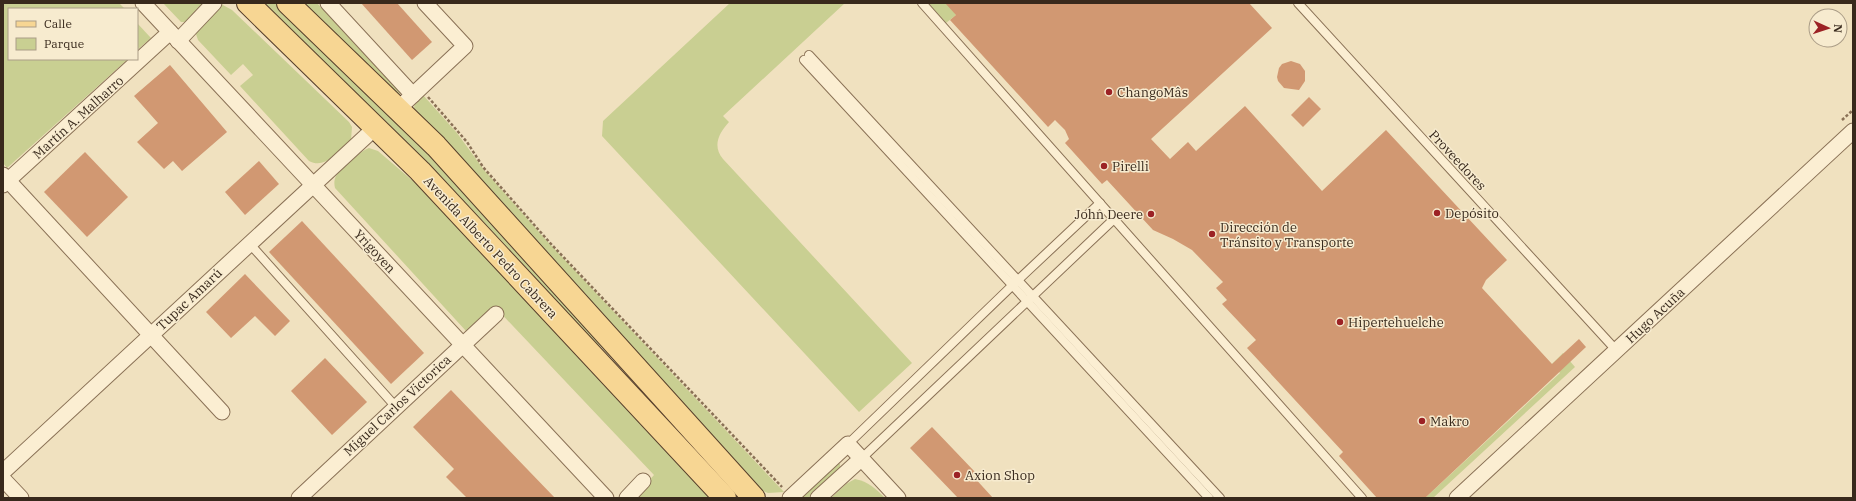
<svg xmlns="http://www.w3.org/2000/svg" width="1856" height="501" font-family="'IBM Plex Serif',serif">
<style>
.green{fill:#c9cf92}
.building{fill:#d19872}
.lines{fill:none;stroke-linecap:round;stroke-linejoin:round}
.lane-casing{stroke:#8a7156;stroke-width:10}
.street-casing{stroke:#8a7156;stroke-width:17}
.primary-casing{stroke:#573f2b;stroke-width:24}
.path{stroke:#8a7156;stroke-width:2.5;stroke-dasharray:3 2;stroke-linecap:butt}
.lane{stroke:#fbeed2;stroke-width:8}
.street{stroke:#fbeed2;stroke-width:15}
.primary{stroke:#f7d693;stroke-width:22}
.poi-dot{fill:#9c2225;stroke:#f7ebcf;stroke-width:1.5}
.labels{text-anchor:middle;stroke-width:3;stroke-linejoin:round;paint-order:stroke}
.poi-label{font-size:13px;fill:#38291c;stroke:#f7ebcf;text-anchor:start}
.street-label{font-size:13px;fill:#38291c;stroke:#f7ebcf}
</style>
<rect width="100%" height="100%" fill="#f0e1bf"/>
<g class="green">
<path d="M3 3H119L125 9H9V59H128L7 168 3 163Z"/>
<path d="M163 3H203C197 11 192 23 181 22Z"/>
<path d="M259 3H276L426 150 740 498 601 347 560 312Z"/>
<path d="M299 3H317L402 94 393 93Z"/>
<path d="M730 3H845L723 116 729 122C719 133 712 146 723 159L912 363 859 412 602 136 603 121Z"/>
<path d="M928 3H951L956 15 946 23Z"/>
<path d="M221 4 232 10 349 122 352 127 351 140C339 150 326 170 309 161L240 86 253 75 243 64 231 75 198 40 196 34V29Z"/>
<path d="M137 23 151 38 137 50Z"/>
<path d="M423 95 457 133 484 170 547 241 784 492 768 493 760 490 416 114 414 108 415 102Z"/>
<path d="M369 148 378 151 420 187 532 304 711 498H633L654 475 494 306 466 331 335 188C334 184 334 180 336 176 342 167 360 151 369 148Z"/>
<path d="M1563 353 1575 367 1433 498H1425L1560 373 1552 364Z"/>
<path d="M837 463 840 464V468L808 498H799Z"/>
<path d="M855 479C869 482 875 488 885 498H831L846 484Z"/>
</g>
<g class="building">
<path d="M361 3H397L432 42 412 60Z"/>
<path d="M945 3H1249L1272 28 1151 139 1170 159 1188 142 1196 151 1245 106 1322 191 1386 130 1507 260 1486 280 1482 288 1552 364 1579 339 1586 347 1425 498H1377L1339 456 1343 452 1247 348 1256 340 1222 304 1227 300 1216 288 1223 282 1192 250 1173 239 1153 230 1107 180 1102 184 1065 143 1069 139 1065 130 1055 120 1048 127 950 20 956 15Z"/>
<path d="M1291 61 1300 64 1305 71V81L1299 90 1284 88 1278 81 1277 77 1279 68 1282 64Z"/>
<path d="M170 65 227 132 182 171 173 161 164 169 137 142 158 123 134 96Z"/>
<path d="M1309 97 1321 109 1303 127 1291 115Z"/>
<path d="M85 152 128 197 87 237 44 192Z"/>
<path d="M259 161 279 184 245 215 225 192Z"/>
<path d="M302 221 424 353 391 384 269 252Z"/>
<path d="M245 274 290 321 275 336 255 316 231 338 206 312Z"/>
<path d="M325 358 367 402 332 435 291 391Z"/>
<path d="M451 390 555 498H467L446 477 454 469 413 427Z"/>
<path d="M932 427 975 472 972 475 993 498H958L910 448Z"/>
</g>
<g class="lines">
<defs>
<g id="lane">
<path d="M922 3 1362 498"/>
<path d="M1298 3 1616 350"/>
<path d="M809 55 1220 498"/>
<path d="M804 60 1209 498"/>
<path d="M249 243 396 407"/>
<path d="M848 444 1018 280 1100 203"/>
<path d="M862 458 1114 219"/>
</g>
<g id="street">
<path d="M143 3 606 498"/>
<path d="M328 3 413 95"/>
<path d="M178 41 214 3"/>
<path d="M398 109 465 46 425 3"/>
<path d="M3 175 222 412"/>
<path d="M3 185 170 32"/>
<path d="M3 472 376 127"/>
<path d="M3 479 21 498"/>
<path d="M299 498 496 314"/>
<path d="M627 498 643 481"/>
<path d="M790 498 848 444 898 498"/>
<path d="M818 498 862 458"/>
<path d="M1457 498 1853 131"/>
</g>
<g id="primary">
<path d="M248 3 420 171 725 498"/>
<path d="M288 3 436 146 754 498"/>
</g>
</defs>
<use href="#lane" class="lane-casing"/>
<use href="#street" class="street-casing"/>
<use href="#primary" class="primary-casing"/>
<g class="path">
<path d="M428 97 467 142 483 167 552 245 782 487"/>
<path d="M1842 120 1853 110"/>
</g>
<use href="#lane" class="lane"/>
<use href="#street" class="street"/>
<use href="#primary" class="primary"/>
</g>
<g class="poi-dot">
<circle cx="1109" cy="92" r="4"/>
<circle cx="1104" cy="166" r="4"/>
<circle cx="1437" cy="213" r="4"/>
<circle cx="1151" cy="214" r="4"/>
<circle cx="1212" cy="234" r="4"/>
<circle cx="1340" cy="322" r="4"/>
<circle cx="1422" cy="421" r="4"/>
<circle cx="957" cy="475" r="4"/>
</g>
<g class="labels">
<g class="poi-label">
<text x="1117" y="97">ChangoMâs</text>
<text x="1112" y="171">Pirelli</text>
<text x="1445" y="218">Depósito</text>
<text x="1143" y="219" text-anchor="end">John Deere</text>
<text x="1220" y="232">Dirección de<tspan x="1220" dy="15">Tránsito y Transporte</tspan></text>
<text x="1348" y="327">Hipertehuelche</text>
<text x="1430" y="426">Makro</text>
<text x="965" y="480">Axion Shop</text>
</g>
<g class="street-label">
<text transform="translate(78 117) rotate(-42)" y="5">Martín A. Malharro</text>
<text transform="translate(1458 160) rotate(47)" y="5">Proveedores</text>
<text transform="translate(491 247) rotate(47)" y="5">Avenida Alberto Pedro Cabrera</text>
<text transform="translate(375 251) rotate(47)" y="5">Yrigoyen</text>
<text transform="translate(189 299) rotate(-43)" y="5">Tupac Amarú</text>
<text transform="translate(1655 315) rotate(-43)" y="5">Hugo Acuña</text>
<text transform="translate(397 405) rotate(-43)" y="5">Miguel Carlos Victorica</text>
</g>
</g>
<rect width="1856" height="501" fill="none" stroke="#38291c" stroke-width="8"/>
<rect x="8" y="8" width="130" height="52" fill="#f7ebcf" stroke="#ab9d87"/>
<rect x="16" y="21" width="20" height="6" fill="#f7d693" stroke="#ab9d87"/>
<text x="44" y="28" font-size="12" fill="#38291c">Calle</text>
<rect x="16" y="38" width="20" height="12" fill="#c9cf92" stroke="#ab9d87"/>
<text x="44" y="48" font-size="12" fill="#38291c">Parque</text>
<g transform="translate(1828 28) rotate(93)"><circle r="19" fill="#f7ebcf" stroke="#ab9d87"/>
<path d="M0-3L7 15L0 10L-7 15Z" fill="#9c2225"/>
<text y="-6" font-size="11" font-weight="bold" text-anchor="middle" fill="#38291c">N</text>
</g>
</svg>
